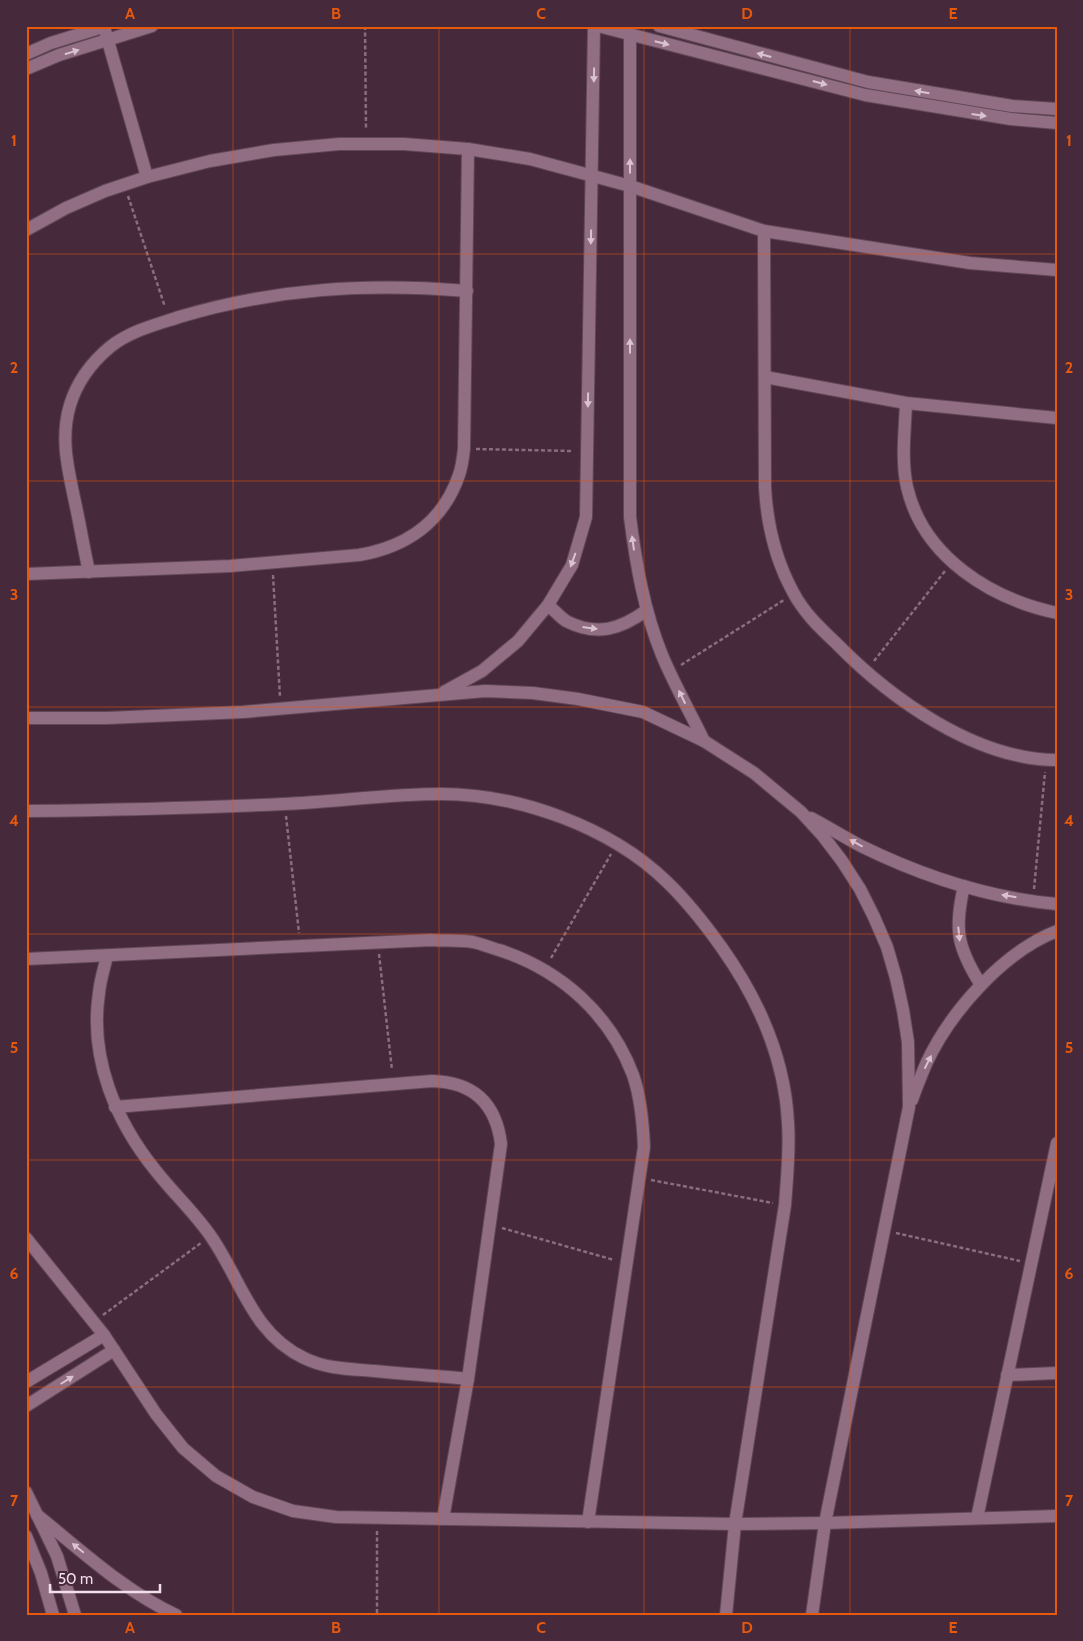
<svg xmlns="http://www.w3.org/2000/svg" width="1083" height="1641" font-family="Cabin,sans-serif">
<style>
.lines{fill:none;stroke-linecap:round;stroke-linejoin:round}
.minor-casing{stroke:#604757;stroke-width:14}
.path{stroke:#886e7e;stroke-width:2.5;stroke-dasharray:4 2.5;stroke-linecap:butt}
.minor{stroke:#916e83;stroke-width:12}
.oneway{fill:#dac3d1}
.grid{fill:none;stroke:#e8590c;stroke-width:1;stroke-opacity:0.55}
.neatline{fill:none;stroke:#e8590c;stroke-width:2}
.grid-label{font-size:16px;text-anchor:middle;font-weight:bold;fill:#e8590c}
</style>
<rect width="100%" height="100%" fill="#47293c"/>
<g class="lines">
<defs>
<g id="minor">
<path d="M598 26 865 95 1011 119 1057 123"/>
<path d="M659 26 868 82 1012 106 1057 109"/>
<path d="M104 27 147 177"/>
<path d="M630 35V517C636 564 644 611 662 655 674 684 690 712 704 741"/>
<path d="M26 54 51 43 106 26"/>
<path d="M26 69 59 55 152 26"/>
<path d="M26 230 66 208 105 191 147 177 210 161 274 150 339 144H404L468 149 530 159 630 186 764 231 970 263 1057 270"/>
<path d="M764 231 765 487C767 525 775 559 793 592 804 613 820 628 837 644 891 699 976 760 1057 760"/>
<path d="M765 377 906 403 1057 418"/>
<path d="M906 403C905 430 901 460 907 487 923 557 991 599 1057 613"/>
<path d="M89 572C84 549 80 525 75 502 68 469 60 438 70 405 77 382 92 362 110 347 130 331 155 325 179 317 277 288 366 283 467 291"/>
<path d="M26 574 230 566 359 555C406 547 443 522 459 475 462 467 463 458 464 449L468 149"/>
<path d="M548 605C554 610 560 617 566 621 597 637 621 629 647 610"/>
<path d="M444 692 482 671 518 641 548 605 572 565 586 517 594 26"/>
<path d="M26 718H107L243 712 485 691 533 693 578 699 643 712 704 741 754 773 801 812 823 836 842 861 860 889 874 917 887 947 896 978 903 1010 908 1042 909 1107 825 1523 812 1615"/>
<path d="M26 811C112 810 197 808 283 804 335 802 388 794 441 794 519 794 610 827 666 881 687 901 705 924 722 948 758 999 785 1059 788 1123 790 1150 787 1178 785 1205L735 1524 726 1615"/>
<path d="M811 818C828 827 844 837 861 846 922 876 989 898 1057 904"/>
<path d="M964 886C954 929 957 947 981 985"/>
<path d="M107 956C104 969 100 981 99 993 89 1058 116 1122 156 1171 174 1194 196 1214 212 1238 242 1282 253 1334 304 1358 326 1369 351 1369 374 1371 406 1374 437 1376 468 1379"/>
<path d="M26 959 431 940C445 941 460 940 473 942 482 944 491 948 499 950 561 970 610 1014 633 1075 641 1098 643 1123 644 1147L588 1522"/>
<path d="M912 1100C916 1088 921 1076 926 1064 950 1012 1003 952 1057 931"/>
<path d="M115 1107 432 1081C473 1082 496 1103 501 1144L468 1379 443 1519"/>
<path d="M26 1238 104 1335 156 1414 183 1448 216 1476 253 1497 293 1511 336 1517 735 1524 825 1523 1057 1516"/>
<path d="M1007 1375 1057 1373"/>
<path d="M26 1382 104 1335"/>
<path d="M26 1406 114 1350"/>
<path d="M26 1492 57 1556 75 1615"/>
<path d="M37 1515C81 1550 124 1591 176 1615"/>
<path d="M977 1518 1057 1143"/>
<path d="M26 1536 41 1573 53 1615"/>
</g>
</defs>
<use href="#minor" class="minor-casing"/>
<g class="path">
<path d="M365 26 366 130"/>
<path d="M128 196 165 307"/>
<path d="M476 449 573 451"/>
<path d="M273 575 280 697"/>
<path d="M874 661 945 571"/>
<path d="M681 665 784 600"/>
<path d="M286 816 299 933"/>
<path d="M1034 889 1045 772"/>
<path d="M379 954 392 1070"/>
<path d="M551 958 611 854"/>
<path d="M651 1180 773 1203"/>
<path d="M502 1228 614 1260"/>
<path d="M896 1233 1020 1261"/>
<path d="M103 1315 201 1243"/>
<path d="M377 1531V1615"/>
</g>
<use href="#minor" class="minor"/>
</g>
<defs><path id="oneway-solid" d="M-6-.8H1V-3.2L6.5 0L1 3.2V.8H-6Z" transform="scale(1.25)"/></defs>
<g class="oneway">
<use href="#oneway-solid" transform="translate(662 43) rotate(14)"/>
<use href="#oneway-solid" transform="translate(72 52) rotate(-17)"/>
<use href="#oneway-solid" transform="translate(764 55) rotate(-165)"/>
<use href="#oneway-solid" transform="translate(594 75) rotate(91)"/>
<use href="#oneway-solid" transform="translate(820 83) rotate(15)"/>
<use href="#oneway-solid" transform="translate(922 92) rotate(-170)"/>
<use href="#oneway-solid" transform="translate(979 115) rotate(8)"/>
<use href="#oneway-solid" transform="translate(630 166) rotate(-90)"/>
<use href="#oneway-solid" transform="translate(591 237) rotate(91)"/>
<use href="#oneway-solid" transform="translate(630 346) rotate(-90)"/>
<use href="#oneway-solid" transform="translate(588 400) rotate(91)"/>
<use href="#oneway-solid" transform="translate(633 543) rotate(-98)"/>
<use href="#oneway-solid" transform="translate(573 560) rotate(110)"/>
<use href="#oneway-solid" transform="translate(590 628) rotate(7)"/>
<use href="#oneway-solid" transform="translate(682 697) rotate(-116)"/>
<use href="#oneway-solid" transform="translate(856 843) rotate(-152)"/>
<use href="#oneway-solid" transform="translate(1009 896) rotate(-171)"/>
<use href="#oneway-solid" transform="translate(959 934) rotate(84)"/>
<use href="#oneway-solid" transform="translate(928 1062) rotate(-63)"/>
<use href="#oneway-solid" transform="translate(67 1380) rotate(-32)"/>
<use href="#oneway-solid" transform="translate(78 1548) rotate(-141)"/>
</g>
<path class="grid" d="M233 26V1615M439 26V1615M644 26V1615M850 26V1615M26 254H1057M26 481H1057M26 707H1057M26 934H1057M26 1160H1057M26 1387H1057"/>
<rect width="1083" height="1641" fill="none" stroke="#47293c" stroke-width="55"/>
<path d="M50 1584v8h110v-8" fill="none" stroke="#f3dfeb" stroke-width="2.5"/>
<text x="58" y="1584" font-size="15" fill="#f3dfeb" stroke="#47293c" stroke-width="4" paint-order="stroke">50 m</text>
<rect x="28" y="28" width="1028" height="1586" class="neatline"/>
<g class="grid-label">
<text x="130" y="19">A</text>
<text x="336" y="19">B</text>
<text x="541" y="19">C</text>
<text x="747" y="19">D</text>
<text x="953" y="19">E</text>
<text x="14" y="146">1</text>
<text x="1069" y="146">1</text>
<text x="14" y="373">2</text>
<text x="1069" y="373">2</text>
<text x="14" y="600">3</text>
<text x="1069" y="600">3</text>
<text x="14" y="826">4</text>
<text x="1069" y="826">4</text>
<text x="14" y="1053">5</text>
<text x="1069" y="1053">5</text>
<text x="14" y="1279">6</text>
<text x="1069" y="1279">6</text>
<text x="14" y="1506">7</text>
<text x="1069" y="1506">7</text>
<text x="130" y="1633">A</text>
<text x="336" y="1633">B</text>
<text x="541" y="1633">C</text>
<text x="747" y="1633">D</text>
<text x="953" y="1633">E</text>
</g>
</svg>
